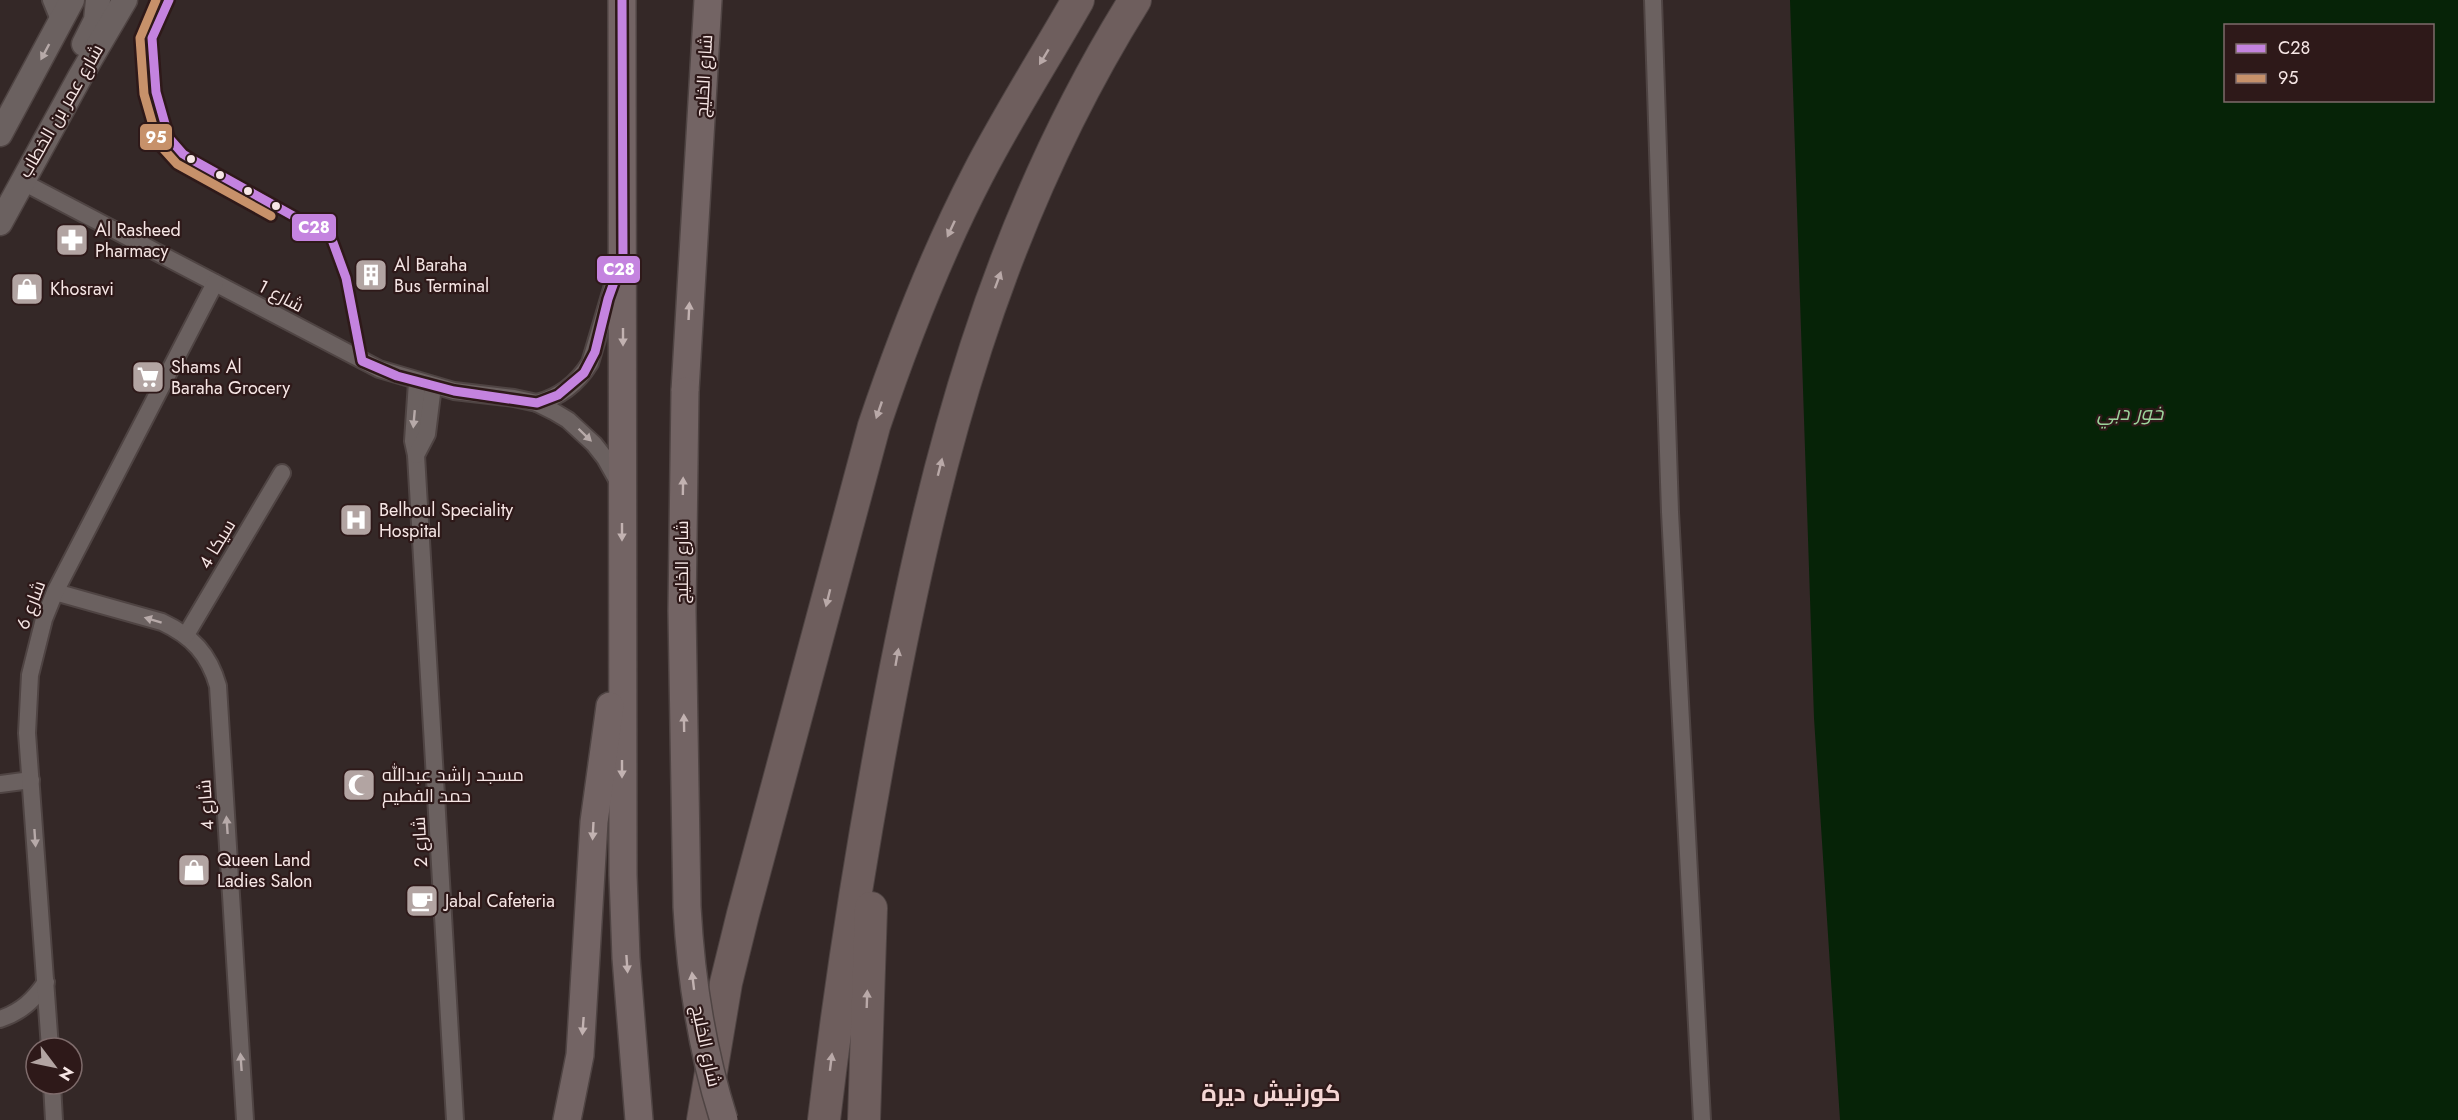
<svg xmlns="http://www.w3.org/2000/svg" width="2458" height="1120" font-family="Jost,Cairo,sans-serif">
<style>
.water{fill:#062307;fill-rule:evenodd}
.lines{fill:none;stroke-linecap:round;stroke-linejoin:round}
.street-casing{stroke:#4f4443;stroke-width:20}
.secondary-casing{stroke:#4f4443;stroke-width:27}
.primary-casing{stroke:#4f4443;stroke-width:30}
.highway-casing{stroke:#4f4443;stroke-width:34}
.street{stroke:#6b6160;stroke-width:16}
.secondary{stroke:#6b6160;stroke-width:24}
.primary{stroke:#736464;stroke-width:27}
.highway{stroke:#6e5e5d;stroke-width:32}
.primary-bridge-casing{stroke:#4f4443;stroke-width:30;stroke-linecap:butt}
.primary-bridge{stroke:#736464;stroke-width:27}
.bus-1-casing{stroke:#2e1919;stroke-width:14}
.bus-2-casing{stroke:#2e1919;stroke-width:14}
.bus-1{stroke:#c483df;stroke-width:9}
.bus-2{stroke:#c7916a;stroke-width:9}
.oneway{fill:#b7aaa9}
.oneway2{fill:#b9a9a8}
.oneway3{fill:#c2b2b1}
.bus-dot{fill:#f6e6e5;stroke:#2e1919;stroke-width:2}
.labels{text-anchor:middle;stroke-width:4.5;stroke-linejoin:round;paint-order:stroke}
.street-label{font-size:18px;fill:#f6e6e5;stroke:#2e1919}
.poi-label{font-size:18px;fill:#f6e6e5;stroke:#2e1919;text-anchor:start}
.water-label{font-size:20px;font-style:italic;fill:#9cd39b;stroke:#2e1919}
.district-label{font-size:24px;font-weight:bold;fill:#f4d6d4;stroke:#2e1919}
.line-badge{stroke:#2e1919;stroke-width:2}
.badge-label{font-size:16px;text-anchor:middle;font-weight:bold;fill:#fff}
</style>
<rect width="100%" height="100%" fill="#342827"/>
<path class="water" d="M1790 0H2458V1120H1840L1814 718ZM2226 26H2432V100H2226Z"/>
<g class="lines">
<defs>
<g id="street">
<path d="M51 0 60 22"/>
<path d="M1653 0 1670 512 1702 1120"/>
<path d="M21 181 379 369 454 391 514 398 537 403 553 411 568 420 594 444 605 458 619 483"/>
<path d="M417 382 413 441 416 455 455 1120"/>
<path d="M537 403C560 397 577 384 590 363L616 275"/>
<path d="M416 455 427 434 433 386"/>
<path d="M55 592 162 622C192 636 209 654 218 686L245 1120"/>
<path d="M186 635 282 473"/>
<path d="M0 784 31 780"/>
<path d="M0 1019C21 1012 34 1000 46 982"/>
<path d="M50 1048 27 733 30 675 44 619 55 592 215 283"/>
<path d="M52 1084 54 1120"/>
</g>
<g id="secondary">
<path d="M84 44 96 20 98 0"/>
<path d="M0 134 72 0"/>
<path d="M0 223 81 75 125 0"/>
</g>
<g id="primary">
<path d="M622 0 623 875 626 958 639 1120"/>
<path d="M685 391 708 0"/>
<path d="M567 1120 580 1055 594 822 610 706"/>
</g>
<g id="highway">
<path d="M703 1120 726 983 743 914 874 426C903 340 936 255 978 174 1009 114 1045 58 1078 0"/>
<path d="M824 1120C840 985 861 852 886 719 935 460 994 226 1135 0"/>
<path d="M864 1120 871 908"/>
</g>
</defs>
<use href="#street" class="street-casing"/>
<use href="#secondary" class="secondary-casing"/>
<use href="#primary" class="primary-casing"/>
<use href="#highway" class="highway-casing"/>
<use href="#street" class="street"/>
<use href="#secondary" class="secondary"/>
<use href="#primary" class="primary"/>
<use href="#highway" class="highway"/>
<defs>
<path id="primary-bridge" d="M685 391 682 611 687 907C691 980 702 1051 724 1120"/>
</defs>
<use href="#primary-bridge" class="primary-bridge-casing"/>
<use href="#primary-bridge" class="primary-bridge"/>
<defs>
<path id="bus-1" d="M169 0 152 38 156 92 169 138 183 154 191 159 331 237 346 278 362 361 397 376 454 391 537 403 558 395 584 373 595 352 608 299 623 257 622 0"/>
<path id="bus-2" d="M156 0 140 38 144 94 158 143 177 164 271 216"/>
</defs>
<use href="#bus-1" class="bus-1-casing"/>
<use href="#bus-2" class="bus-2-casing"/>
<use href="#bus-1" class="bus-1"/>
<use href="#bus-2" class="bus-2"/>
</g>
<defs><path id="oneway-solid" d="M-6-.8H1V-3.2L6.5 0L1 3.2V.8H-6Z" transform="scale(1.5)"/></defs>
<g class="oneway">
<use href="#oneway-solid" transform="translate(45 52) rotate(118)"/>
<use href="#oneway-solid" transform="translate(414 419) rotate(95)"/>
<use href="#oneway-solid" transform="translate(585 435) rotate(44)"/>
<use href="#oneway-solid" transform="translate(153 620) rotate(-163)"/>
<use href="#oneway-solid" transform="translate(227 825) rotate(-94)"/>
<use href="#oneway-solid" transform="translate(35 838) rotate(86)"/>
<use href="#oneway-solid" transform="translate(241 1062) rotate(-94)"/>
</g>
<g class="oneway2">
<use href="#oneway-solid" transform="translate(1044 57) rotate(121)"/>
<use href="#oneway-solid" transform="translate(951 229) rotate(115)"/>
<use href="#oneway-solid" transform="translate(998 280) rotate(-70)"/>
<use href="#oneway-solid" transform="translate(879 410) rotate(109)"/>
<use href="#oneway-solid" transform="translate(940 467) rotate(-76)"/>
<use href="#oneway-solid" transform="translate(828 598) rotate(104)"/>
<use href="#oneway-solid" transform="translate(897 657) rotate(-80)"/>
<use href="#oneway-solid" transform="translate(867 999) rotate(-88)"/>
<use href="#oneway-solid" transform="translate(831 1062) rotate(-83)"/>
</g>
<g class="oneway3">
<use href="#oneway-solid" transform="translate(689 311) rotate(-87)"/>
<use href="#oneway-solid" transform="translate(623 337) rotate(90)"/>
<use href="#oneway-solid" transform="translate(683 486) rotate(-89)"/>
<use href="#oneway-solid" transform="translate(622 532) rotate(90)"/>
<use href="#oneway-solid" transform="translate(684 723) rotate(-91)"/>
<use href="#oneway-solid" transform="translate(622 769) rotate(90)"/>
<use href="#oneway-solid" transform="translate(593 831) rotate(93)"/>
<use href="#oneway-solid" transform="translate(627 964) rotate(86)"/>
<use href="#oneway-solid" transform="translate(693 981) rotate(-97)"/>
<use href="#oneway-solid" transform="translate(583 1026) rotate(94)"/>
</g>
<defs>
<symbol id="pharmacy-square" viewBox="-11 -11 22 22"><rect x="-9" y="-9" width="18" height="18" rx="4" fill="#b2a4a2" stroke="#2e1919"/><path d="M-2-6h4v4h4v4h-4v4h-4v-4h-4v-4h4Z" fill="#fff"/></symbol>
<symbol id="building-square" viewBox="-11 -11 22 22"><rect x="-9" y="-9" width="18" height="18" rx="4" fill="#b2a4a2" stroke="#2e1919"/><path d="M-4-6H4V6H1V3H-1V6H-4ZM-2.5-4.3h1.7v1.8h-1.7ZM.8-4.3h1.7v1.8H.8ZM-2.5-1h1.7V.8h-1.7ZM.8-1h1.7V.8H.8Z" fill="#fff"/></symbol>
<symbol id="shop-square" viewBox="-11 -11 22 22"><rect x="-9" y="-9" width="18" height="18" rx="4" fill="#b2a4a2" stroke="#2e1919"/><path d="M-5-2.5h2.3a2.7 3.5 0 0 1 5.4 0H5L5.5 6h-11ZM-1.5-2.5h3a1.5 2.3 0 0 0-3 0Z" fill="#fff"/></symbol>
<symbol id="supermarket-square" viewBox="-11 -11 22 22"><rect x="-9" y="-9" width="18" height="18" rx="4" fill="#b2a4a2" stroke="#2e1919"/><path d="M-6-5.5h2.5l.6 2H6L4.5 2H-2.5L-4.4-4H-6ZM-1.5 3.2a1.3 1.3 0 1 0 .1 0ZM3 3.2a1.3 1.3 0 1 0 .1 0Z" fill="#fff"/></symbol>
<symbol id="hospital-square" viewBox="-11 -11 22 22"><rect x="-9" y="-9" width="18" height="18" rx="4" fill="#b2a4a2" stroke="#2e1919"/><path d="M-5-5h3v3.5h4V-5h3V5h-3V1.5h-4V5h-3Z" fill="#fff"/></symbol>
<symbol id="mosque-square" viewBox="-11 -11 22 22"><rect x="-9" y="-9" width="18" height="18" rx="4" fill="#b2a4a2" stroke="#2e1919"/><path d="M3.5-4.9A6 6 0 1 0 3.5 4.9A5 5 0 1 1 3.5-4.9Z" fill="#fff"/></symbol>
<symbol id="cafe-square" viewBox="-11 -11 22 22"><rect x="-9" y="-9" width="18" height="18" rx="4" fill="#b2a4a2" stroke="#2e1919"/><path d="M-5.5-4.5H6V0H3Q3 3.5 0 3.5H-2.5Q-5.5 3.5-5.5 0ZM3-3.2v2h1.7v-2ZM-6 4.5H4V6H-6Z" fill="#fff"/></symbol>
</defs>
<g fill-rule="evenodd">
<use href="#pharmacy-square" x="53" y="221" width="38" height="38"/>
<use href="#building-square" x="352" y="256" width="38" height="38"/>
<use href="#shop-square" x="8" y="270" width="38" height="38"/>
<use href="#supermarket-square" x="129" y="358" width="38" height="38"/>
<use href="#hospital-square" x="337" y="501" width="38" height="38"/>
<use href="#mosque-square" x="340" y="766" width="38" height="38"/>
<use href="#shop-square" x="175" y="851" width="38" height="38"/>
<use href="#cafe-square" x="403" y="882" width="38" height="38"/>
</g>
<g class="bus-dot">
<circle cx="191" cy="159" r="5"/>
<circle cx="220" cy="175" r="5"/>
<circle cx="248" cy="191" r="5"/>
<circle cx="276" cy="206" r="5"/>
</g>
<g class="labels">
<g class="street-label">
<text transform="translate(704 76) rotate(-87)" y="6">شارع الخليج</text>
<text transform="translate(61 111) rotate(-60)" y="6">شارع عمر بن الخطاب</text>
<text transform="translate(281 296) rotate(28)" y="6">شارع 1</text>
<text transform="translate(217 544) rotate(-59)" y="6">4 سيكا</text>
<text transform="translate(682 562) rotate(-90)" y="6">شارع الخليج</text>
<text transform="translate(31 605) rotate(-69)" y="6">شارع 6</text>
<text transform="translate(206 805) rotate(-94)" y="6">شارع 4</text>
<text transform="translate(420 842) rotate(-93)" y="6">شارع 2</text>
<text transform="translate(706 1046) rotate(78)" y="6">شارع الخليج</text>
</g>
<g class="poi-label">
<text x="95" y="236">Al Rasheed<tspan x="95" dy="21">Pharmacy</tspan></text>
<text x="394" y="271">Al Baraha<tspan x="394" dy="21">Bus Terminal</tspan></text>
<text x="50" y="295">Khosravi</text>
<text x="171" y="373">Shams Al<tspan x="171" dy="21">Baraha Grocery</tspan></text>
<text x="379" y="516">Belhoul Speciality<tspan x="379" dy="21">Hospital</tspan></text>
<text x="382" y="781">مسجد راشد عبدالله<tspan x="382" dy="21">حمد الفطيم</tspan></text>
<text x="217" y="866">Queen Land<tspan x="217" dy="21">Ladies Salon</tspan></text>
<text x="445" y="907">Jabal Cafeteria</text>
</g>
<g class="water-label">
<text x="2130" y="420">خور دبي</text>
</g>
<g class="district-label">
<text x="1271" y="1101">كورنيش ديرة</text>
</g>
</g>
<g class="line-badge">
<rect x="139" y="123" width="34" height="28" rx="6" fill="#c7916a"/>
<rect x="291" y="213" width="46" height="29" rx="6" fill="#c483df"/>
<rect x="596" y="255" width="45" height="29" rx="6" fill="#c483df"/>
</g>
<g class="badge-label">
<text x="156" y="143">95</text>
<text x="314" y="233">C28</text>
<text x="619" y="275">C28</text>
</g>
<rect x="2224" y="24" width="210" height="78" fill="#2e1919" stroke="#7e6b6b" stroke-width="1.5"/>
<rect x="2236" y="44" width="30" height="9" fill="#c483df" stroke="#7e6b6b" stroke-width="1.5"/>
<text x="2278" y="54" font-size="18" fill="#f6e6e5">C28</text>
<rect x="2236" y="74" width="30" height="9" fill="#c7916a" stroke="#7e6b6b" stroke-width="1.5"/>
<text x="2278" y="84" font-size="18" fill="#f6e6e5">95</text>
<g transform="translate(54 1066) rotate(122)"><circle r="28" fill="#2e1919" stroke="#7e6b6b" stroke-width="1.5"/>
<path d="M0-4.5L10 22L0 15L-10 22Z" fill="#b2a4a2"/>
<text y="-9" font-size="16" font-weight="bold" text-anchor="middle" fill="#f6e6e5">N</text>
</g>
</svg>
